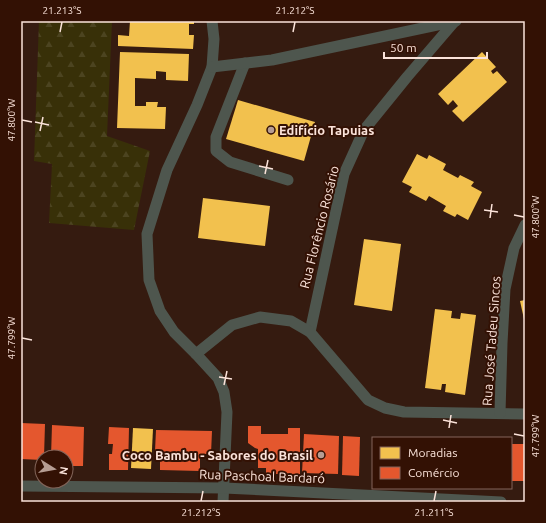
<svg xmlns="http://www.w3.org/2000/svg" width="546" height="523" font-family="Ubuntu,sans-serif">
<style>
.forest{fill:url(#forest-firs)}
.homes{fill:#f2c14e}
.shops{fill:#e4572e}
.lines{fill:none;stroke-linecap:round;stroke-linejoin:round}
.street{stroke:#4e564e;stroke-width:11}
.ticks{fill:none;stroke:#fbe3da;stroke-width:1.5}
.poi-dot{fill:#b69d93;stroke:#331104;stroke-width:1.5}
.labels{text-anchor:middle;stroke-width:4;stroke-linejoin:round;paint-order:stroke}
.poi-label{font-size:13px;font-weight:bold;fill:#fbe3da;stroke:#331104;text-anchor:start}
.street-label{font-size:13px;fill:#fbe3da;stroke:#331104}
.neatline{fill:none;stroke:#fbe3da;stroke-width:1.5}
.ticks-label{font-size:10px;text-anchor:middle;fill:#fbe3da}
</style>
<defs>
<pattern id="forest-firs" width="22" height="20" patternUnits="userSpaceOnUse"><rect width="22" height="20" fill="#383008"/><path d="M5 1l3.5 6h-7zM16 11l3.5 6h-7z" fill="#4c4420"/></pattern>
</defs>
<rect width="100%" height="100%" fill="#351b10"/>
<path class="forest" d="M39 21H112L107 136 150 151 134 230 49 223 52 164 34 161Z"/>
<g class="homes">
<path d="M130 21H194V24H189V35H194L193 49 118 46V35L129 36Z"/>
<path d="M120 52 189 54 188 81 166 80V72L156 71V79L135 78V106H146V102H158L157 107H166L165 129 117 128Z"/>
<path d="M482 52 496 67 491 71 493 74 497 71 507 82 463 122 452 111 458 106 453 100 448 105 438 94Z"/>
<path d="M238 100 315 122 304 161 226 139Z"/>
<path d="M417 154 427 159 429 155 446 164 443 170 458 178 460 175 474 182 471 186 482 192 468 220 457 214 455 217 443 211 446 206 429 196 426 201 409 192 412 187 402 182Z"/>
<path d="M203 198 270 206 265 246 198 238Z"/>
<path d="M364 239 401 244 392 311 354 305Z"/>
<path d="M525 300V319H524L520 301Z"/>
<path d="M435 309 452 311 451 318 460 319 461 313 476 315 465 395 445 392 446 384H442L441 390 425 388Z"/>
<path d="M133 428 153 429 151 469 131 468Z"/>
</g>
<g class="shops">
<path d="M21 423 45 424 44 457H42V460L21 459Z"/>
<path d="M52 425 84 427 83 466H66V457H51Z"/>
<path d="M248 426H261V434H288V428H300V474H266V468H258V449L255 448 248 443Z"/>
<path d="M109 427 129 428 128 470H109V454H112L113 444H108Z"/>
<path d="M156 430 212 431 211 454H200V471L160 470V451H155Z"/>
<path d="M304 434 339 436 338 474 302 473Z"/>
<path d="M343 436 360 437 359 476 342 475Z"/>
<path d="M512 444H525L524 481H511Z"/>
</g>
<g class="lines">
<g class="street">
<path d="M212 21 214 39 212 67 197 105 167 170 147 234 149 280 160 311 174 332 196 354 218 378 224 392 227 412 223 502"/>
<path d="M245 63 216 137V151L230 162 288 180"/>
<path d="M212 67 272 60 456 21"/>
<path d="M310 332 344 174 364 130 407 77 455 21"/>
<path d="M196 354 232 325 260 317 291 321 310 332 368 400 385 408 404 412 525 414"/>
<path d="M500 413 502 343 505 289 514 248 525 225"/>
<path d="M21 486 224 488 501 502"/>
</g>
</g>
<path class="ticks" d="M60 32 62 22M293 32 295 22M22 120 32 122M35 122 49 125M40 131 43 117M259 166 273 169M265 174 268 160M484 210 498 212M514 215 524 217M490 218 492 204M22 338 32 340M219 377 232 379M224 385 227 371M443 420 457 423M449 428 451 415M514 434 524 436M201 501 203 491M434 501 436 491"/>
<g class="poi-dot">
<circle cx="271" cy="130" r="4"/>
<circle cx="321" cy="455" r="4"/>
</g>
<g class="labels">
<g class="poi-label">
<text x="279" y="135">Edifício Tapuias</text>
<text x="313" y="460" text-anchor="end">Coco Bambu - Sabores do Brasil</text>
</g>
<g class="street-label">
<text transform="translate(319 227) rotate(-76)" y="5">Rua Florêncio Rosário</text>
<text transform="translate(491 341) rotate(-86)" y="5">Rua José Tadeu Sincos</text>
<text transform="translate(262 476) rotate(2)" y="5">Rua Paschoal Bardaró</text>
</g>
</g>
<rect width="546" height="523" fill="none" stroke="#331104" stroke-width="44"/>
<rect x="372" y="437" width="140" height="52" fill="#331104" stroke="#83655a"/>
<rect x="380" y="447" width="20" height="12" fill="#f2c14e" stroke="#83655a"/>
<text x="408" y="457" font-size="12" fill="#fbe3da">Moradias</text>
<rect x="380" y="467" width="20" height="12" fill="#e4572e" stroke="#83655a"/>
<text x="408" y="477" font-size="12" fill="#fbe3da">Comércio</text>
<g transform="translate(54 469) rotate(101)"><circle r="19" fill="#331104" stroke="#83655a"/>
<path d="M0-3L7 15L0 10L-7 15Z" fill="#b69d93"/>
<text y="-6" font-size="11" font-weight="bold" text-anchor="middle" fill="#fbe3da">N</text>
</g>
<path d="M384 52v6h103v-6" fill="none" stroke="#fbe3da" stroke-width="2"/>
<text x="390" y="52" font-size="12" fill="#fbe3da" stroke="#331104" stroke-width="3" paint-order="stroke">50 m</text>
<rect x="22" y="22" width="502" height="479" class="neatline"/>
<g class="ticks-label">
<text x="62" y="14">21.213°S</text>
<text x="295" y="14">21.212°S</text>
<text transform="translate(11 120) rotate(-90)" y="4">47.800°W</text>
<text transform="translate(535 217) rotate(-90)" y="4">47.800°W</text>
<text transform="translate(11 338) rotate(-90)" y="4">47.799°W</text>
<text transform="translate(535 436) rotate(-90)" y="4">47.799°W</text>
<text x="201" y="516">21.212°S</text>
<text x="434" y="516">21.211°S</text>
</g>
</svg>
